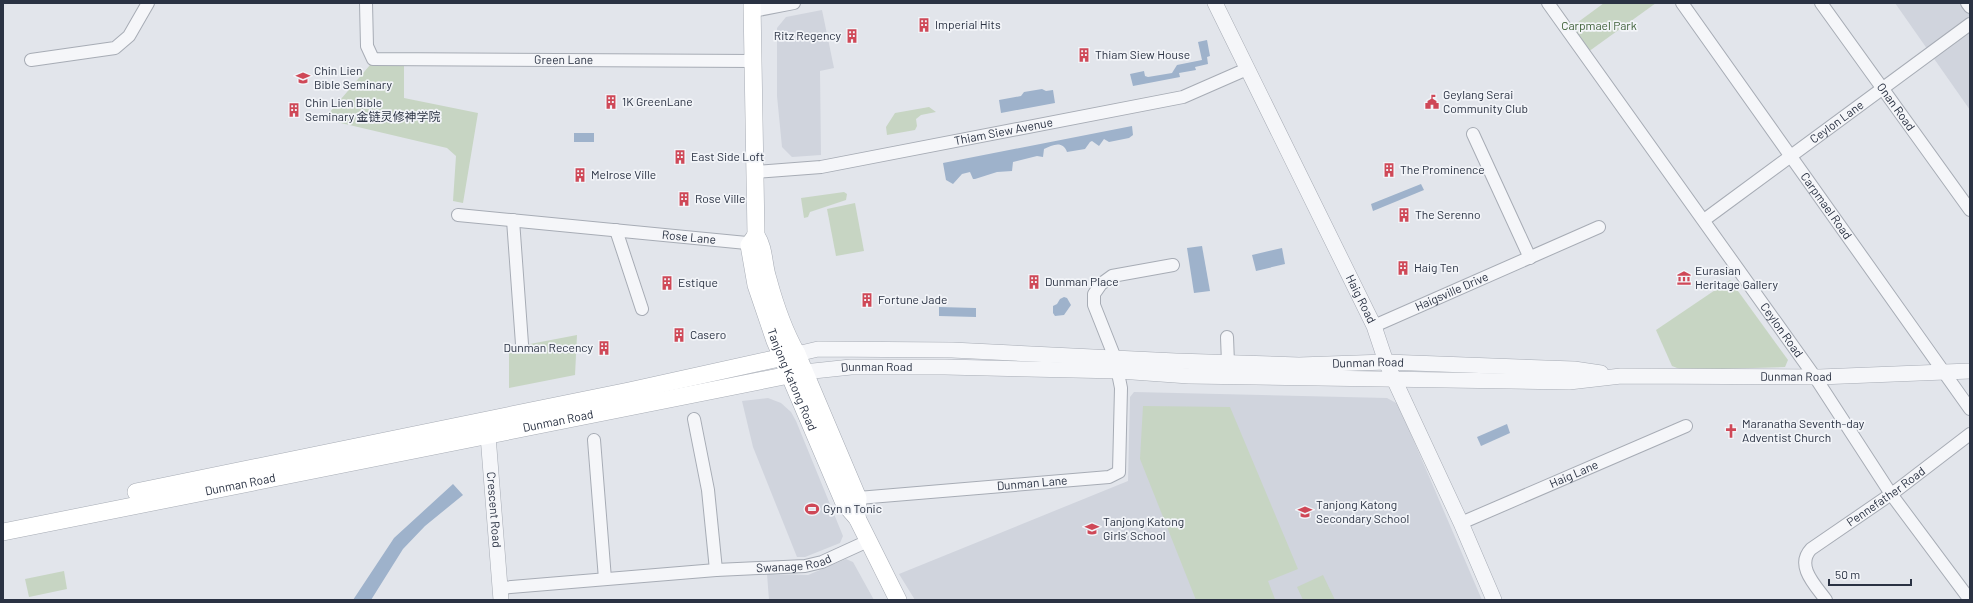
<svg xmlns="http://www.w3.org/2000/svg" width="1973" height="603" font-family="Barlow,'Noto Sans SC',sans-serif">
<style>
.built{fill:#d0d4dd}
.green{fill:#c7d5c3}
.water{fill:#9eb2cb}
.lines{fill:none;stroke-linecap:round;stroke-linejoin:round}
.minor-casing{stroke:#a7acb5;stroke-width:14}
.tertiary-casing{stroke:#a7acb5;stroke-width:16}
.secondary-casing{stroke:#a7acb5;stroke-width:18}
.minor{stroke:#f5f6f9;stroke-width:12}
.tertiary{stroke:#f5f6f9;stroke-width:15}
.secondary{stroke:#fff;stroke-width:17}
.labels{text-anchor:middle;stroke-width:3.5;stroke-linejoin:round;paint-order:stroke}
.poi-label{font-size:12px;fill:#2a3243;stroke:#f2f4f8;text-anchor:start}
.park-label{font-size:12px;fill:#3d5f37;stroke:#f2f4f8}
.street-label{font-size:12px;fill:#2a3243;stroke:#f2f4f8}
</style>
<rect width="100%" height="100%" fill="#e2e5eb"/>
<g class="built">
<path d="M1895 3H1970V110Z"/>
<path d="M822 10 834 68 820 71 821 155 792 157 782 147 777 96V28L786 17Z"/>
<path d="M1134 392 1387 398 1398 404 1482 600H915L899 574 1128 481 1130 397Z"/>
<path d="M768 398 781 403 791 412 796 421 843 536 840 543 805 557H797L753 447 742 401Z"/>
<path d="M846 559 853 562 874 600H769L767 574 808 575Z"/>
</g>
<g class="green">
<path d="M1604 3H1656L1588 52 1570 28Z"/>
<path d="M370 65 404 66V98L478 113 463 203 453 201 456 156 447 148 324 119Z"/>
<path d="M929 107 936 112 921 115 916 119 917 126 915 130 887 135 886 127 895 113Z"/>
<path d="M844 192 847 194 846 200 810 212 808 217 804 218 801 198Z"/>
<path d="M855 203 864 251 836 256 827 209Z"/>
<path d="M1730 280 1788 360 1785 367 1682 370 1672 366 1656 330Z"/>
<path d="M577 335 575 375 509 388V348Z"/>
<path d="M1143 406 1230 407 1298 569 1268 581 1275 599 1272 600H1196L1140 459Z"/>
<path d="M64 571 67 589 29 597 25 579Z"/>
<path d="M1323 575 1335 600H1303L1297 587Z"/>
</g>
<g class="water">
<path d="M1207 40 1210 56 1207 57 1208 64 1195 67 1196 70 1179 73 1180 77 1133 86 1130 74 1144 71 1145 76 1148 77 1172 73 1177 65 1202 60 1198 42Z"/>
<path d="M1042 89 1046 91 1053 90 1055 103 1001 113 999 100 1021 96 1024 92Z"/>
<path d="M1132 126 1133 135 1129 138 1109 142 1104 139 1099 146 1092 141 1090 142 1085 149 1067 152C1063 140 1052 145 1044 149L1043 157 1037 156 1013 162 1012 171 997 172 975 179H973L970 172 962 174 953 184 946 180 943 163Z"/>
<rect x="574" y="133" width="20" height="9"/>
<path d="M1421 184 1424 190 1373 211 1371 204Z"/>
<path d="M1202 246 1210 291 1194 293 1187 248Z"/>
<path d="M1282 248 1285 264 1256 271 1252 255Z"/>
<path d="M1064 297 1067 298 1071 305 1064 315 1055 316 1053 313V306L1057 304 1060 299Z"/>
<path d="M939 307 976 308V317L939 316Z"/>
<path d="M1507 424 1510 433 1481 446 1477 437Z"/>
<path d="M453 484 463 495 425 526 403 549 371 600H353L394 538Z"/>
</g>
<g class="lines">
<defs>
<g id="minor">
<path id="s1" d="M366 3 367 46 373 59 754 61"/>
<path id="s2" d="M1548 3 1815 377 1891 494 1970 600"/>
<path id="s3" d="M1682 3 1970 409"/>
<path id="s4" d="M1821 3 1970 210"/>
<path d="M1967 3 1970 7"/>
<path d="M753 11 794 3"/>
<path d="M31 60 115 48 129 36 148 3"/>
<path d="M1473 134 1530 258"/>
<path id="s5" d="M754 172 821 167 1183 97 1247 69"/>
<path id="s6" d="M458 215 757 244"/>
<path d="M513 220 522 344"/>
<path id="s7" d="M1704 220 1970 24"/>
<path d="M616 230 642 309"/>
<path id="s8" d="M1374 326 1599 227"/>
<path d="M1227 337 1228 363"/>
<path d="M694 419 708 490 716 570"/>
<path d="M594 440 605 579"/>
<path id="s9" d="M851 500 858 498 1109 477 1119 472 1121 388 1115 358 1094 305V294L1101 284 1112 276 1173 265"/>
<path id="s10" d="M1461 523 1686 426"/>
<path id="s11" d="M500 588 716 570 805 566 822 562 868 541"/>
<path id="s12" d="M1826 600C1816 586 1795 566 1811 549L1897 490 1970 434"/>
</g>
<g id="tertiary">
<path id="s13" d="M1215 3 1374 326 1386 362 1461 523 1494 600"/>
<path id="s14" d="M797 354 818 349 952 350 1176 361 1299 365 1386 362 1574 369 1601 373"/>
<path id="s15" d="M804 372 851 367H945L1119 371 1189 376 1569 382 1621 376 1819 377 1970 371"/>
<path id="s16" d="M487 423 501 600"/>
</g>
<g id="secondary">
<path d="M752 3 756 235C765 249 763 264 768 279 775 305 784 331 797 354L858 498 857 518"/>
<path id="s17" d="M756 235 749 245 756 285 775 341 844 503 857 518 898 600"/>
<path d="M136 492 629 391 797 354"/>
<path id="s18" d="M3 532 804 372"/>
</g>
</defs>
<use href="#minor" class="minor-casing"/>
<use href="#tertiary" class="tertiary-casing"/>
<use href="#secondary" class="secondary-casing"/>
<use href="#minor" class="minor"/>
<use href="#tertiary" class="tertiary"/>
<use href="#secondary" class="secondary"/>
</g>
<defs>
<symbol id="building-bare" viewBox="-9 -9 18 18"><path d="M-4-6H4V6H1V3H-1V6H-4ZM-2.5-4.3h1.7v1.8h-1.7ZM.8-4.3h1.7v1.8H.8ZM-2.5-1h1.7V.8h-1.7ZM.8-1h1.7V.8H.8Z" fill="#cf4857" stroke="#f2f4f8" stroke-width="2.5" paint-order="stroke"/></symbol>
<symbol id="school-bare" viewBox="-9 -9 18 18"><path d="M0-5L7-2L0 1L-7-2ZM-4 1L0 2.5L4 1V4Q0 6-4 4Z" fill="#cf4857" stroke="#f2f4f8" stroke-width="2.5" paint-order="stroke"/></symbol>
<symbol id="civic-bare" viewBox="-9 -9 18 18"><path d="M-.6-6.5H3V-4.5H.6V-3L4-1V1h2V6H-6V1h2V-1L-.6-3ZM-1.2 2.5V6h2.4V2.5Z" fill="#cf4857" stroke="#f2f4f8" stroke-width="2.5" paint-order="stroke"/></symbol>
<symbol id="museum-bare" viewBox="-9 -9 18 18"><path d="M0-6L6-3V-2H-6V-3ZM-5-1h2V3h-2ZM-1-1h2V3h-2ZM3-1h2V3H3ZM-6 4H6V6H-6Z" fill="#cf4857" stroke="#f2f4f8" stroke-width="2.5" paint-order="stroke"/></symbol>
<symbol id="church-bare" viewBox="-9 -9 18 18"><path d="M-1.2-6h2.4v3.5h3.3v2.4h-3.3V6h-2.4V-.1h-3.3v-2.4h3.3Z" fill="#cf4857" stroke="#f2f4f8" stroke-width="2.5" paint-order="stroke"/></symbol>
<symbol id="stadium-bare" viewBox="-9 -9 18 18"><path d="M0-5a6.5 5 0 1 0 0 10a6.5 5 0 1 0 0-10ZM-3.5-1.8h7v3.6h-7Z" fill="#cf4857" stroke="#f2f4f8" stroke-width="2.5" paint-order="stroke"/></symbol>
</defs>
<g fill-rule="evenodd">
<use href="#building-bare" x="914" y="15" width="20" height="20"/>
<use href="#building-bare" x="842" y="26" width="20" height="20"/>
<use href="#building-bare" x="1074" y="45" width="20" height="20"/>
<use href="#school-bare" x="293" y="68" width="20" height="20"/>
<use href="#building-bare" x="601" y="92" width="20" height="20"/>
<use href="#civic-bare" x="1422" y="92" width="20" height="20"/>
<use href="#building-bare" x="284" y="100" width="20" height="20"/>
<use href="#building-bare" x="670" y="147" width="20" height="20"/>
<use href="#building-bare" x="1379" y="160" width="20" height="20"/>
<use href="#building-bare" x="570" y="165" width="20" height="20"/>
<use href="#building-bare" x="674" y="189" width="20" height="20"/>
<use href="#building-bare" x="1394" y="205" width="20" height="20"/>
<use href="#building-bare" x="1393" y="258" width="20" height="20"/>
<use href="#museum-bare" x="1674" y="268" width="20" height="20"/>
<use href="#building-bare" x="1024" y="272" width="20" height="20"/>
<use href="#building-bare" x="657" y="273" width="20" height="20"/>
<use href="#building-bare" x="857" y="290" width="20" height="20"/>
<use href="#building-bare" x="669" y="325" width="20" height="20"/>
<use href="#building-bare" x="594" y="338" width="20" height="20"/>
<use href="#church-bare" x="1721" y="421" width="20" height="20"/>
<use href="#stadium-bare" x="802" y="499" width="20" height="20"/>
<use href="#school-bare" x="1295" y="502" width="20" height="20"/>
<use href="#school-bare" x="1082" y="519" width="20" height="20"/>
</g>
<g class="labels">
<g class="poi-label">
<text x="935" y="29">Imperial Hits</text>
<text x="841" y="40" text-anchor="end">Ritz Regency</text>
<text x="1095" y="59">Thiam Siew House</text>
<text x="314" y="75">Chin Lien<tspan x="314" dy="14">Bible Seminary</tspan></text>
<text x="1443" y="99">Geylang Serai<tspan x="1443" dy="14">Community Club</tspan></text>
<text x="622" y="106">1K GreenLane</text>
<text x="305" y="107">Chin Lien Bible<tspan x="305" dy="14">Seminary 金链灵修神学院</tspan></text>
<text x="691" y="161">East Side Loft</text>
<text x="1400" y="174">The Prominence</text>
<text x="591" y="179">Melrose Ville</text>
<text x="695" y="203">Rose Ville</text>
<text x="1415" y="219">The Serenno</text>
<text x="1414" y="272">Haig Ten</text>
<text x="1695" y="275">Eurasian<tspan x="1695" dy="14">Heritage Gallery</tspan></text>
<text x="1045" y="286">Dunman Place</text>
<text x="678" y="287">Estique</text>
<text x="878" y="304">Fortune Jade</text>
<text x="690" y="339">Casero</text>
<text x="593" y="352" text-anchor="end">Dunman Recency</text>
<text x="1742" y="428">Maranatha Seventh-day<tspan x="1742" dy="14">Adventist Church</tspan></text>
<text x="1316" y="509">Tanjong Katong<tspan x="1316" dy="14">Secondary School</tspan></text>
<text x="823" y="513">Gyn n Tonic</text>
<text x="1103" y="526">Tanjong Katong<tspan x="1103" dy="14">Girls' School</tspan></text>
</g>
<g class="park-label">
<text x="1599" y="30">Carpmael Park</text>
</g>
<g class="street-label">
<text dy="4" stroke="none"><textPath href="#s1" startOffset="248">Green Lane</textPath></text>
<text dy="4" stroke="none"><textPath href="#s4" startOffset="128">Onan Road</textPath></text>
<text dy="4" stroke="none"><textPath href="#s7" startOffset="165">Ceylon Lane</textPath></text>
<text dy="4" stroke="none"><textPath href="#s5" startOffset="253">Thiam Siew Avenue</textPath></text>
<text dy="4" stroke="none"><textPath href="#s3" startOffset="249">Carpmael Road</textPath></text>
<text dy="4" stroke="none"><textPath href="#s6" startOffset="232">Rose Lane</textPath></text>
<text dy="4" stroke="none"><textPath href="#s8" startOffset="85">Haigsville Drive</textPath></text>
<text dy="4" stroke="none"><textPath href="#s13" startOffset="330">Haig Road</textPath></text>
<text dy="4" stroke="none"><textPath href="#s2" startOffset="402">Ceylon Road</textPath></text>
<text dy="4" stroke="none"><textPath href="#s14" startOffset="572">Dunman Road</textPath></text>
<text dy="4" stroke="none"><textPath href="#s15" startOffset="73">Dunman Road</textPath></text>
<text dy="4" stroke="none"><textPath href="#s15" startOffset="993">Dunman Road</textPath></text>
<text dy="4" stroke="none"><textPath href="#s17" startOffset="154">Tanjong Katong Road</textPath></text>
<text dy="4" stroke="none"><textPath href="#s18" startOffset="566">Dunman Road</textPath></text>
<text dy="4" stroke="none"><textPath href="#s10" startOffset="123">Haig Lane</textPath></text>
<text dy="4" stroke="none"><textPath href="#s18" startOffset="242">Dunman Road</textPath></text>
<text dy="4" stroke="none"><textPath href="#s9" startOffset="182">Dunman Lane</textPath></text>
<text dy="4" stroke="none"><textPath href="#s12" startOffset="150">Pennefather Road</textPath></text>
<text dy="4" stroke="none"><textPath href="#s16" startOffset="87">Crescent Road</textPath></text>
<text dy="4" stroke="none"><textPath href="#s11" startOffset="295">Swanage Road</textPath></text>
</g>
</g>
<rect width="1973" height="603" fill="none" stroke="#2a3243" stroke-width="8"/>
<path d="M1829 579v6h82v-6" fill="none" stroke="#2a3243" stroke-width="2"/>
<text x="1835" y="579" font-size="12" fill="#2a3243" stroke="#f2f4f8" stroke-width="3" paint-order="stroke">50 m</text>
</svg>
